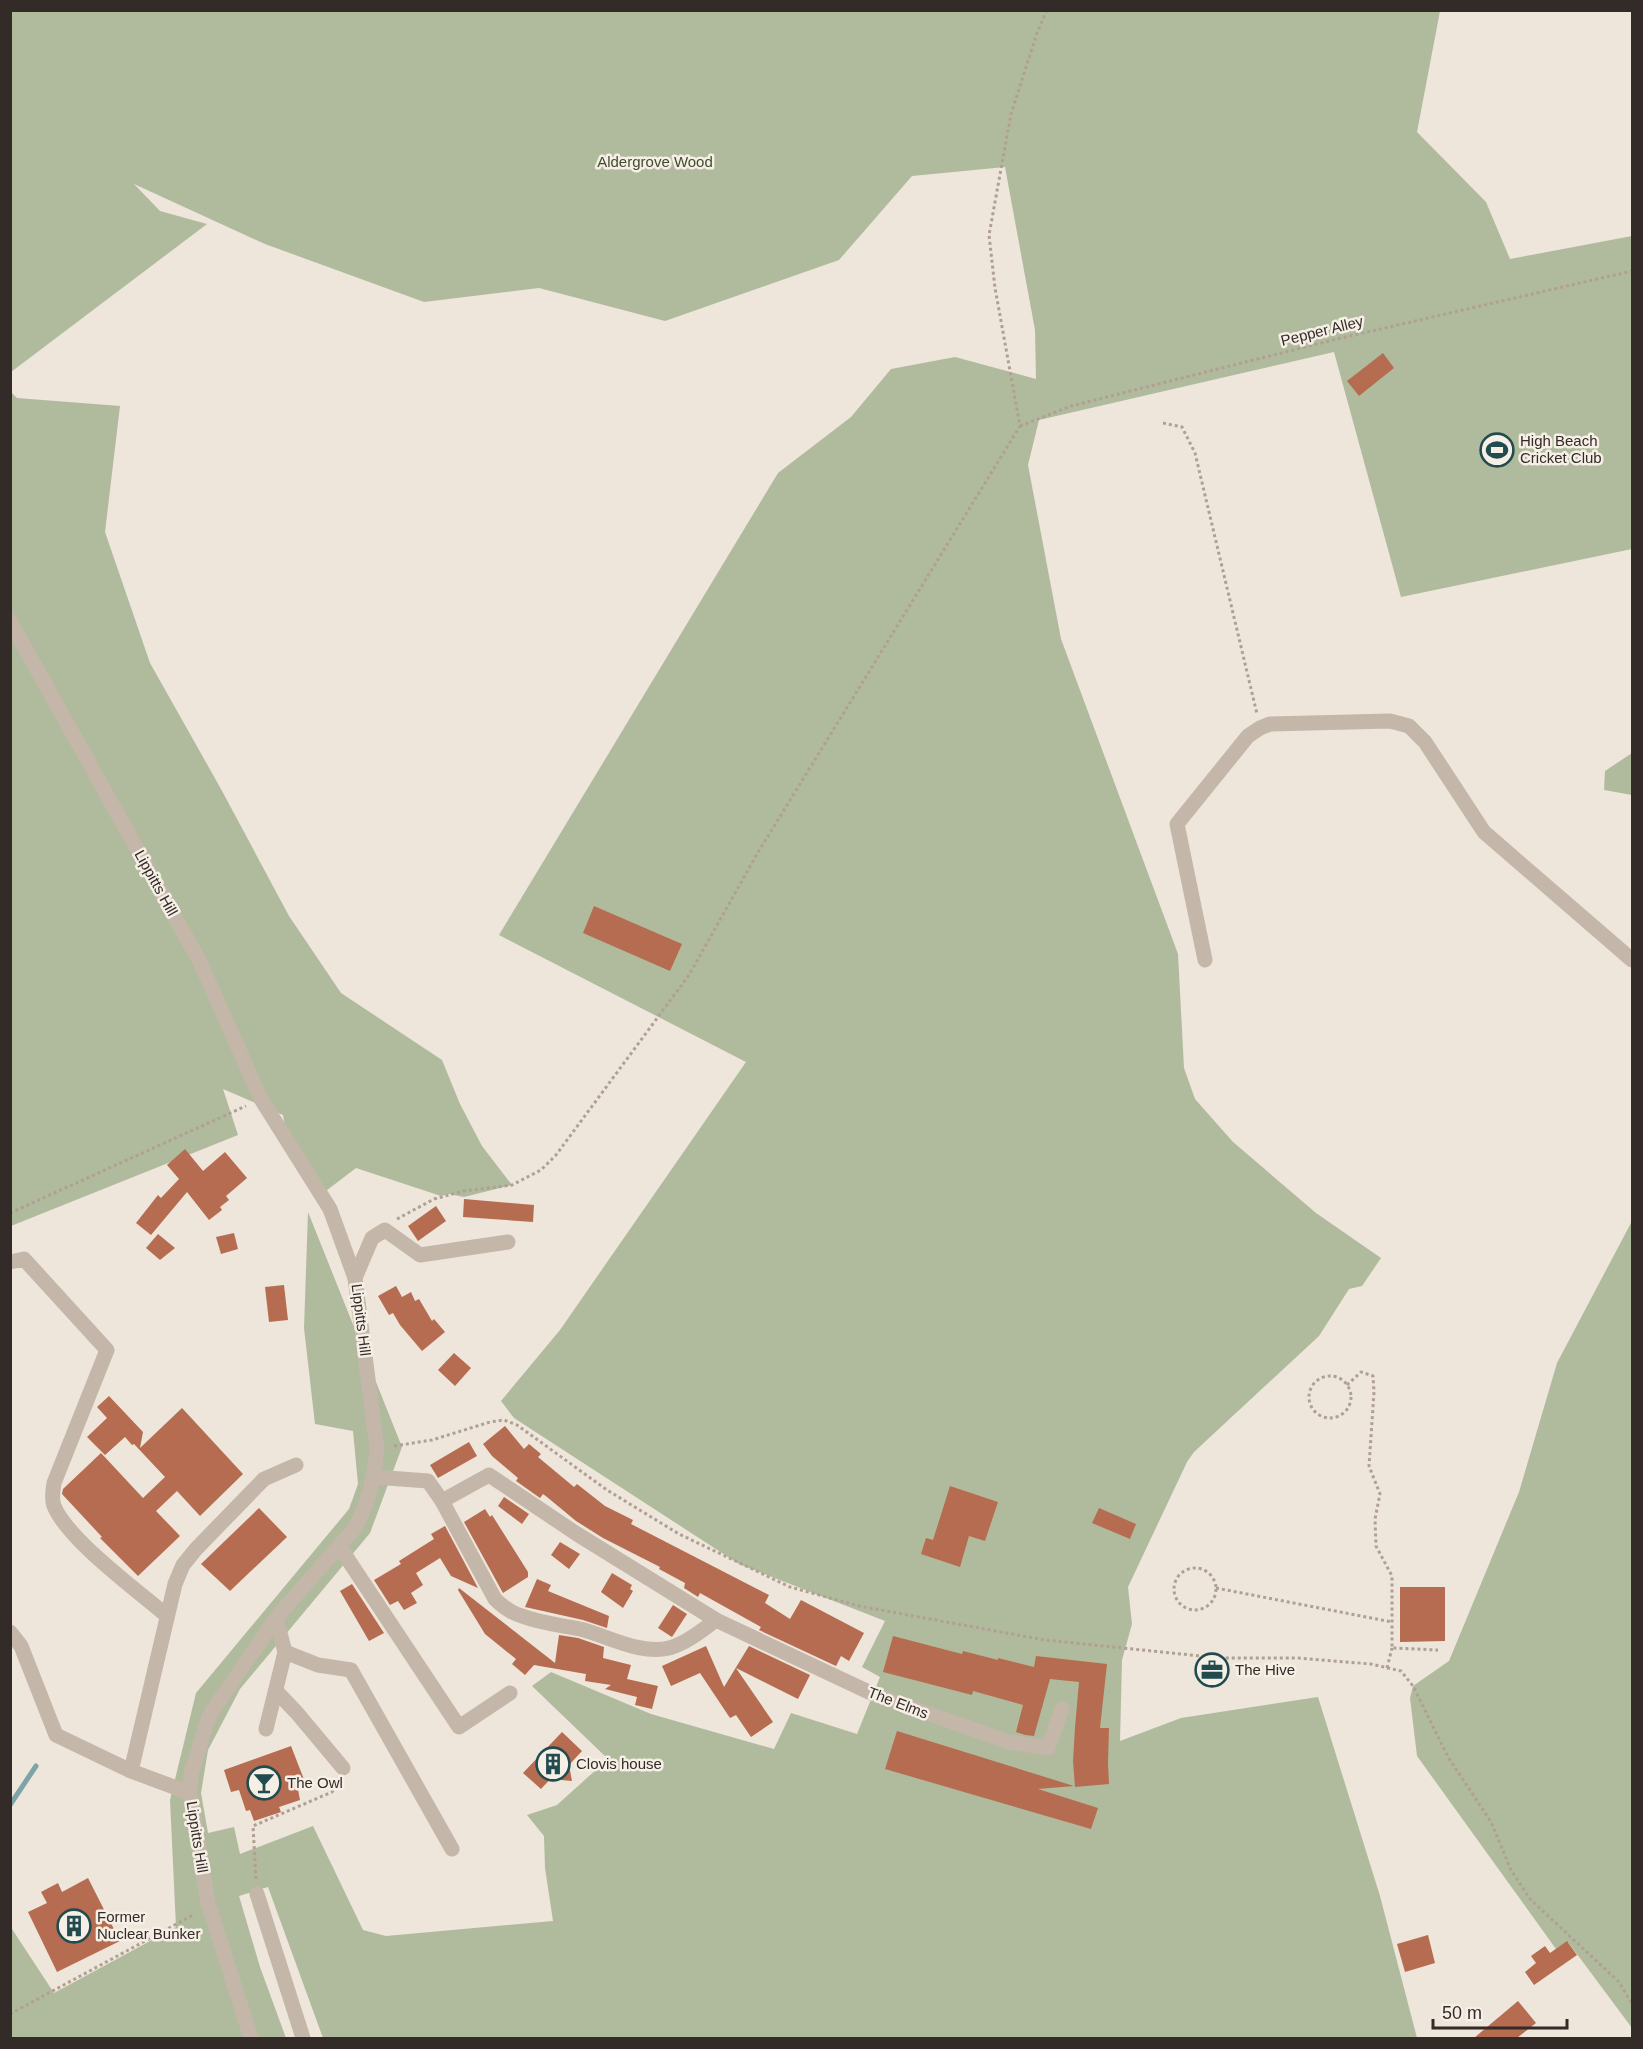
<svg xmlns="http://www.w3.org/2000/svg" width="1643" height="2049" font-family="Helvetica,sans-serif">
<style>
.green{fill:#b0bb9d}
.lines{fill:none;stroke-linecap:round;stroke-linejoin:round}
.stream{stroke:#7da5a7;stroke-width:5}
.building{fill:#b66c50}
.path{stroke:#b0a093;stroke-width:3;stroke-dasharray:3 3;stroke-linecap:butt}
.minor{stroke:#c4b6a8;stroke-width:15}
.labels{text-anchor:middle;stroke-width:5;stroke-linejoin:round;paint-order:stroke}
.park-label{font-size:15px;fill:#414e2e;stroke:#f6efe6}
.street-label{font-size:15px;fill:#322b27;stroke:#f6efe6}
.poi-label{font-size:15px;fill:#322b27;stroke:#f6efe6;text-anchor:start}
</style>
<rect width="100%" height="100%" fill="#eee5db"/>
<g class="green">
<path d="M11 11H1440L1417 132 1486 202 1510 259 1632 236V549L1401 597 1334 352 1039 420 1028 465 1061 639 1178 954 1184 1068 1195 1099 1233 1142 1316 1213 1381 1258 1362 1286 1349 1289 1319 1336 1194 1452 1187 1462 1128 1587 1132 1624 1122 1660 1120 1741 1181 1718 1318 1697 1380 1896 1417 2038H323L268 1887 239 1896 260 1967 286 2038H11L10 1926 54 1993 176 1927 170 1800 196 1693 349 1509 358 1484 353 1431 315 1424 304 1328 308 1212 402 1447 370 1533 240 1689 208 1750 201 1793 208 1833 234 1827 240 1854 313 1826 363 1930 386 1936 553 1921 545 1868 544 1836 527 1815 557 1805 608 1759 532 1686 551 1672 651 1714 774 1749 791 1713 857 1734 880 1677 862 1667 885 1621 739 1564 514 1418 501 1401 560 1330 746 1062 499 935 778 473 851 417 891 369 955 357 1036 379 1035 330 1005 167 912 176 839 260 665 321 539 288 424 302 265 244 134 184 160 211 207 224 11 372Z"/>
<path d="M10 391 17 398 120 406 105 532 150 663 221 789 289 916 341 993 442 1060 460 1104 482 1146 512 1185 464 1197 449 1194 441 1196 356 1168 318 1197 291 1160 283 1115 223 1089 238 1135 11 1226Z"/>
<path d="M1632 753V795L1604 790 1605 771Z"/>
<path d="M1632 1221V2028L1568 1942 1556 1949 1417 1756 1410 1698 1413 1686 1449 1661 1519 1492 1557 1363Z"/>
</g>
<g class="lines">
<path class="stream" d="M10 1805 36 1766"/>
</g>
<g class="building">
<path d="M1383 353 1394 368 1359 396 1347 381Z"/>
<path d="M594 906 682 944 670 971 583 933Z"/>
<path d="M185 1149 203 1171 225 1152 247 1178 226 1196 229 1200 220 1207 222 1210 209 1220 187 1192 151 1235 136 1223 158 1195 161 1198 179 1179 167 1165Z"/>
<path d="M464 1199 534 1205 533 1222 463 1217Z"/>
<path d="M436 1206 446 1221 418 1241 408 1226Z"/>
<path d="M234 1233 238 1249 221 1254 216 1237Z"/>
<path d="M158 1234 175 1248 160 1260 146 1248Z"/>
<path d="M284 1285 288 1320 269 1322 265 1287Z"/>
<path d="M396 1286 402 1297 411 1292 415 1301 419 1299 432 1321 434 1319 445 1332 422 1351 400 1325 393 1313 389 1315 378 1296Z"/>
<path d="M454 1353 471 1368 455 1386 438 1370Z"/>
<path d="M109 1396 143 1432 140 1448 182 1408 243 1474 200 1516 177 1491 156 1511 180 1536 138 1576 100 1538 102 1537 62 1494 63 1489 101 1453 143 1498 165 1477 134 1444 132 1445 125 1437 105 1455 87 1437 107 1418 97 1407Z"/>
<path d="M505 1426 524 1449 529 1444 541 1454 538 1457 574 1487 577 1484 605 1506 633 1520 631 1524 769 1595 765 1603 790 1619 801 1600 864 1633 849 1661 841 1656 836 1666 759 1630 761 1627 700 1593 698 1597 684 1588 685 1583 659 1569 660 1567 603 1538 576 1521 547 1497 543 1494 540 1498 516 1481 518 1478 492 1456 483 1444Z"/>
<path d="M469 1442 477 1456 438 1478 430 1465Z"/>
<path d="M950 1486 998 1502 985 1541 969 1536 960 1567 921 1554 926 1538 933 1540Z"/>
<path d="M504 1497 529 1514 522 1524 498 1506Z"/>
<path d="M259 1508 287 1537 230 1591 201 1564Z"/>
<path d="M1099 1508 1136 1524 1130 1539 1092 1523Z"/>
<path d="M485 1509 490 1517 492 1515 528 1572V1577L503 1593 464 1522Z"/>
<path d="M445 1526 478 1588 451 1576 440 1558 416 1573 423 1585 411 1593 417 1603 404 1610 398 1601 390 1605 374 1580 401 1564 399 1561 434 1539 431 1534Z"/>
<path d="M560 1542 580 1554 569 1569 551 1555Z"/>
<path d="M612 1573 632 1585 630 1589 633 1591 623 1608 601 1592Z"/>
<path d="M537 1579 551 1585 548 1591 609 1616 607 1628 583 1620 525 1607Z"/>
<path d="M352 1584 384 1633 369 1641 340 1591Z"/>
<path d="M1400 1587H1445V1641L1400 1642Z"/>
<path d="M459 1588 555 1663 559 1635 578 1638 604 1647 603 1658 631 1665 627 1679 658 1686 652 1709 635 1705 637 1697 605 1689 611 1685 585 1681 586 1674 534 1665 525 1675 512 1664 516 1659 485 1634 458 1590Z"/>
<path d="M673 1605 687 1614 672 1637 658 1628Z"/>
<path d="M893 1636 962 1654 963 1651 998 1660V1658L1034 1667 1036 1656 1107 1664 1100 1728H1109L1108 1763 1109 1784 1075 1787 1073 1761 1075 1727 1079 1682 1050 1679 1034 1736 1025 1735 1016 1732 1023 1705 973 1691 972 1695 883 1672Z"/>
<path d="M706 1646 724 1687 749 1646 810 1675 798 1699 736 1668 773 1722 751 1737 736 1715 730 1718 700 1673 671 1686 662 1666Z"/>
<path d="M897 1731 1074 1786 1038 1789 1098 1808 1091 1829 885 1769Z"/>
<path d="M562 1732 582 1751 569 1765 572 1781 561 1780 555 1774 541 1789 523 1773Z"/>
<path d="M291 1746 305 1782 297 1784 300 1800 279 1807 281 1812 254 1821 250 1810 246 1811 239 1790 231 1792 224 1770Z"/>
<path d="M88 1878 120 1941 57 1972 28 1912 47 1903 41 1892 58 1883 62 1892Z"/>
<path d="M1428 1935 1435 1963 1405 1972 1397 1944Z"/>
<path d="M1567 1941 1577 1955 1534 1985 1525 1972 1536 1963 1531 1956 1545 1946 1550 1953Z"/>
<path d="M1518 2001 1536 2023 1517 2038H1474Z"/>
</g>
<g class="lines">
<g class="path">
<path d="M1163 423 1182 427 1195 453 1257 714"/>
<path d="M1020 426 1071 406 1337 339 1632 271"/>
<path d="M10 1213 246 1106"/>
<path d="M397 1219 434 1199 464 1191 512 1185 541 1170 556 1155 689 975 757 854 1020 426 995 288 989 235 1011 114 1037 33 1047 10"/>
<circle cx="1330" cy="1397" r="21"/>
<path d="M1347 1385 1361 1372 1373 1376 1374 1392 1369 1466 1380 1494 1375 1519 1376 1546 1392 1576V1648L1438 1650"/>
<path d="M394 1446 432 1440 490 1422 504 1420 517 1425 607 1490 679 1534 790 1587 859 1606 1045 1640 1220 1658H1299L1371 1664 1401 1671 1413 1686 1448 1757 1491 1822 1511 1870 1530 1899 1619 1982 1632 2004"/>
<circle cx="1195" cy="1589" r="21"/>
<path d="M1216 1588 1392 1622"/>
<path d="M1387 1668 1392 1648"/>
<path d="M256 1879 253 1826 332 1792 338 1781"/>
<path d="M10 2014 195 1914"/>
</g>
<g class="minor">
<path d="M10 621 200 962 261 1099 330 1209 355 1278 377 1449C374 1478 369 1504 354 1529L276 1618 209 1716 191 1774 190 1793 208 1903 251 2038"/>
<path d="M1205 960 1177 824 1248 736 1260 728 1270 724 1390 721 1409 726 1425 742 1484 832 1632 960"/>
<path d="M10 1262 24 1259 107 1350 54 1483C53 1490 51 1498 54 1506 68 1540 137 1590 167 1616"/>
<path d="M355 1278 372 1238 385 1230 420 1255 508 1242"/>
<path d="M374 1477 428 1481 442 1501 489 1475 577 1534 716 1620 873 1694 1009 1742 1048 1748 1062 1709"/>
<path d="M442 1501 495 1599C503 1607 511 1613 522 1616 540 1623 561 1625 580 1629 608 1636 640 1655 669 1648 687 1643 702 1630 716 1620"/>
<path d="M339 1546 459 1727 510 1693"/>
<path d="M10 1632 21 1646 56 1735 131 1771 175 1584 183 1565 196 1549 264 1479 296 1465"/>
<path d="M285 1652 318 1665 351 1670 452 1849"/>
<path d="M276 1691 297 1713 343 1768"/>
<path d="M266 1729 285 1652 276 1618"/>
<path d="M131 1771 190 1793"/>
<path d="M257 1894 303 2038"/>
</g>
</g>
<defs>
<symbol id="stadium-ring" viewBox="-11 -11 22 22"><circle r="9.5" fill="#f6efe6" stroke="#224b4f" stroke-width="1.5"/><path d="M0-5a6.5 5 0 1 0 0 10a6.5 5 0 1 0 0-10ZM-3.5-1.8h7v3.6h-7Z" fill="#224b4f"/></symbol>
<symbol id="office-ring" viewBox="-11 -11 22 22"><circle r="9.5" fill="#f6efe6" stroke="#224b4f" stroke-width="1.5"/><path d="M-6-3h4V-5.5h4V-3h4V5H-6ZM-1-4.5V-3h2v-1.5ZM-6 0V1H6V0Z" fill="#224b4f"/></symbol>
<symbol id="building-ring" viewBox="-11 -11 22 22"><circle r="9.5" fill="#f6efe6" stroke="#224b4f" stroke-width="1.5"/><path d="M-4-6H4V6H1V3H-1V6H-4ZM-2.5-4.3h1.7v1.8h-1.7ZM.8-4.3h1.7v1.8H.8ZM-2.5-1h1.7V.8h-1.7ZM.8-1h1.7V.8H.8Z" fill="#224b4f"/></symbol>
<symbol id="bar-ring" viewBox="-11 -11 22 22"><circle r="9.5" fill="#f6efe6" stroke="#224b4f" stroke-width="1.5"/><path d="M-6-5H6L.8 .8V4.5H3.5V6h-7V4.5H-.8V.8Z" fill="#224b4f"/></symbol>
</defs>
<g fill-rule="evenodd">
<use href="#stadium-ring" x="1478" y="431" width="38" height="38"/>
<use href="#office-ring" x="1193" y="1651" width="38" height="38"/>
<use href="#building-ring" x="534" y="1745" width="38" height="38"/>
<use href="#bar-ring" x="245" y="1764" width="38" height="38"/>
<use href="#building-ring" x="55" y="1907" width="38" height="38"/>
</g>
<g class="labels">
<g class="park-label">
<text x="655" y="167">Aldergrove Wood</text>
</g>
<g class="street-label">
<text transform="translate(1322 331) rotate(-14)" y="5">Pepper Alley</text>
<text transform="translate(156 883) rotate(61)" y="5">Lippitts Hill</text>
<text transform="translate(361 1320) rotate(83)" y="5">Lippitts Hill</text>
<text transform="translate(898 1703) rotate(21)" y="5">The Elms</text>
<text transform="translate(197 1837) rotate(81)" y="5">Lippitts Hill</text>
</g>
<g class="poi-label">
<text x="1520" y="446">High Beach<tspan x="1520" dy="17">Cricket Club</tspan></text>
<text x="1235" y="1675">The Hive</text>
<text x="576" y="1769">Clovis house</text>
<text x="287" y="1788">The Owl</text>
<text x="97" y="1922">Former<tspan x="97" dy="17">Nuclear Bunker</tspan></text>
</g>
</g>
<rect width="1643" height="2049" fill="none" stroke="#322b27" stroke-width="24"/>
<path d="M1433 2019v9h134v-9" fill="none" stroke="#322b27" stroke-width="3"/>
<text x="1442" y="2019" font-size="18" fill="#322b27" stroke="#f6efe6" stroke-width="4.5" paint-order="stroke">50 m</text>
</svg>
